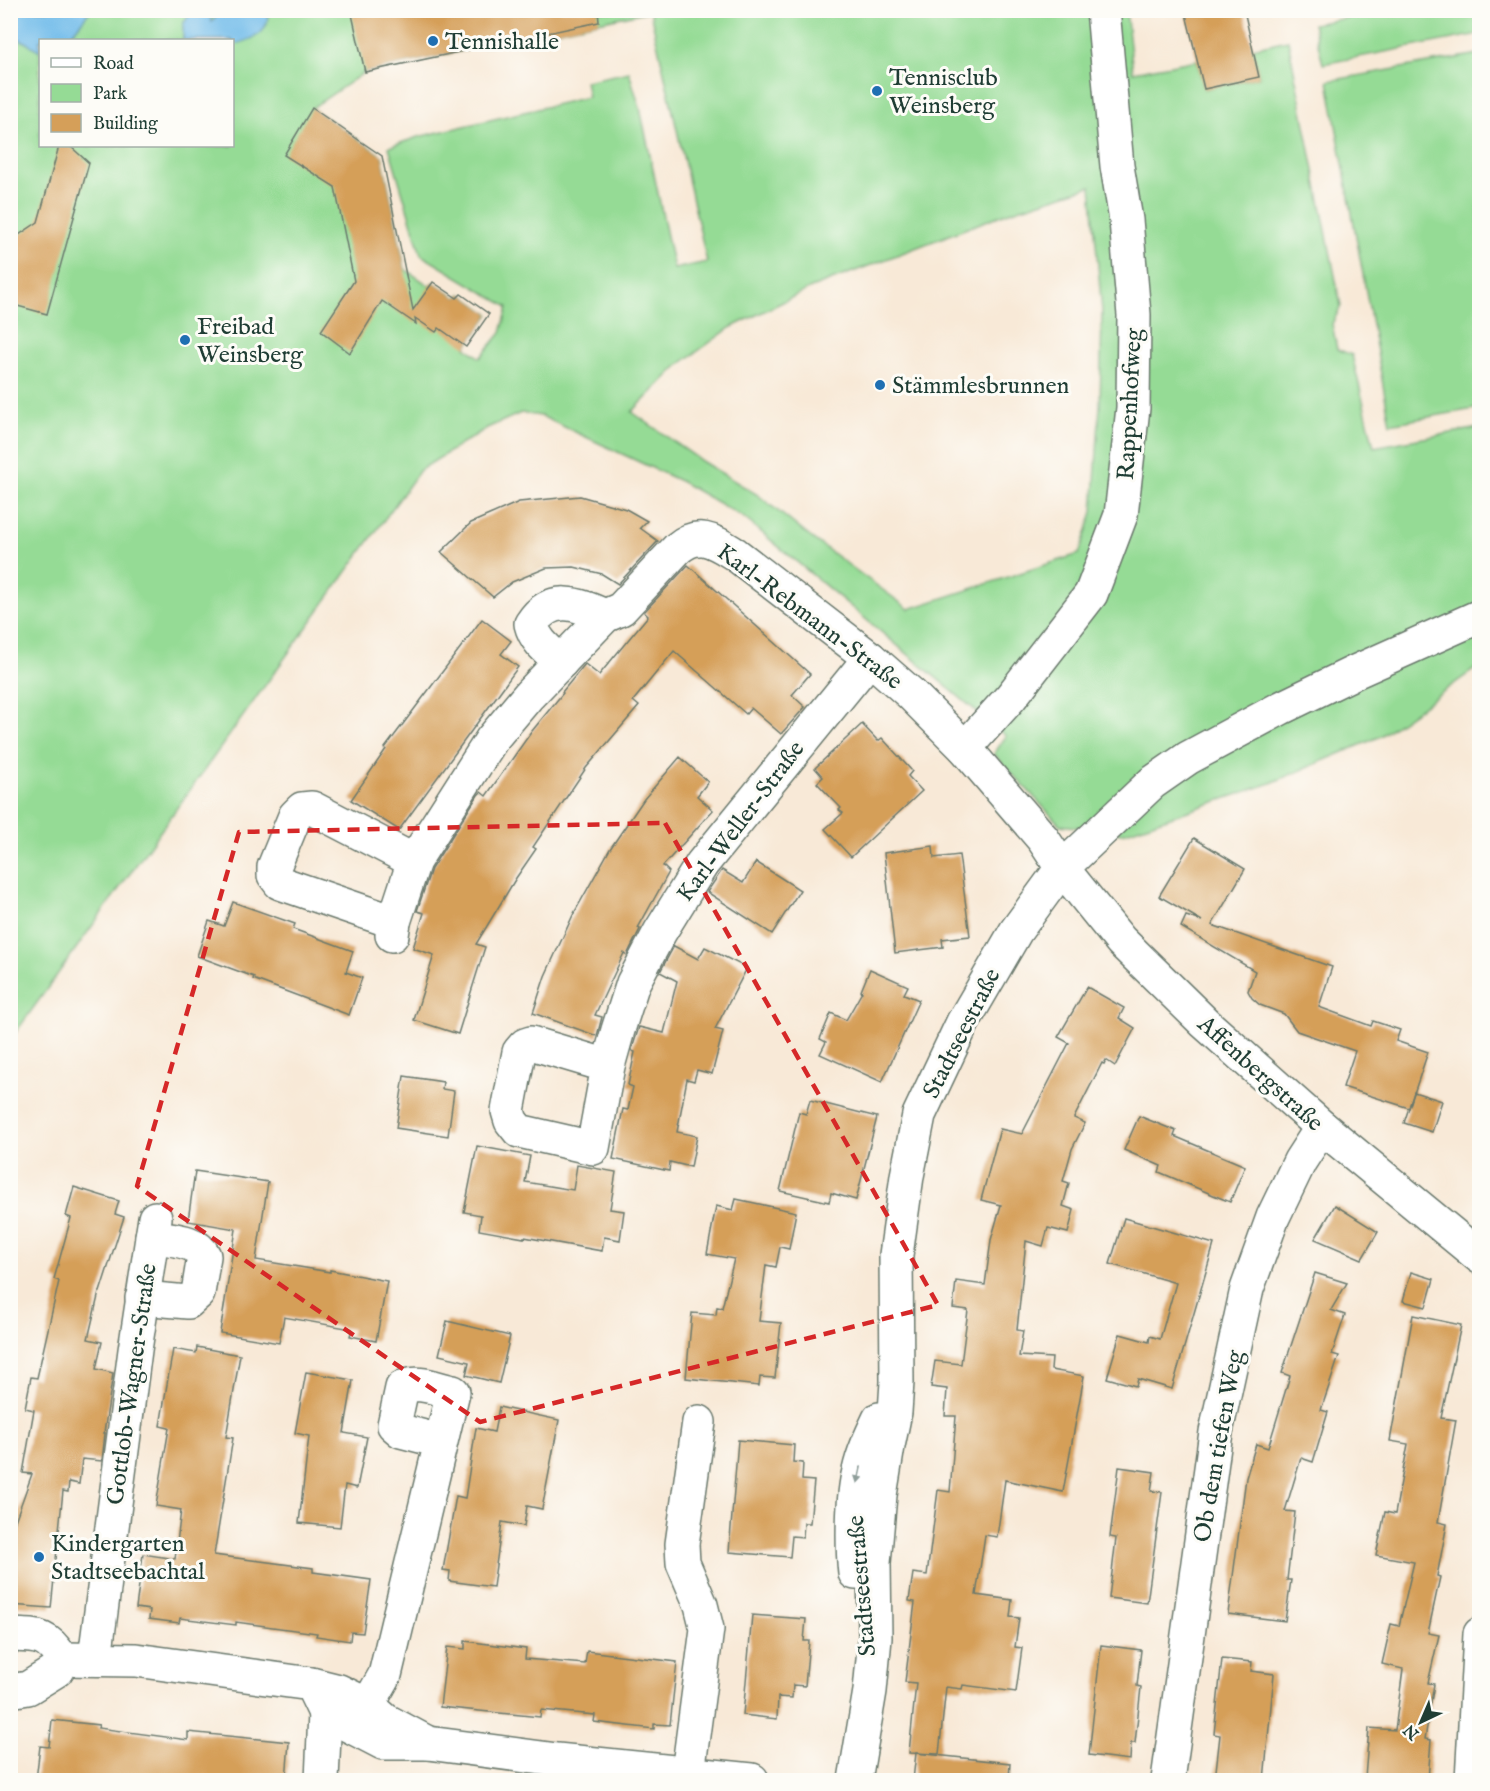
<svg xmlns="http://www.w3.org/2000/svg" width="1490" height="1791" font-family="'IM FELL English',serif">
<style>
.green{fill:#95db95;stroke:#5a8c64;stroke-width:1.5;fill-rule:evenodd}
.water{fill:#71bcea;stroke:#487c8f;stroke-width:1.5}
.building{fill:#d59f59}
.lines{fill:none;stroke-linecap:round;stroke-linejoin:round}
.minor-casing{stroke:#6b796d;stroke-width:36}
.minor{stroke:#fff;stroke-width:33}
.oneway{fill:#8f9e9a}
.marked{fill:none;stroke:#d62828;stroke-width:4.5;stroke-dasharray:12 8;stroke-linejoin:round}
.poi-dot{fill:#1f6fb2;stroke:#fdfcf7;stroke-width:2}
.labels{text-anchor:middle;stroke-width:6;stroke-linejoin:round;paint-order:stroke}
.poi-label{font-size:24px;fill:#1f3d34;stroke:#fdfcf7;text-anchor:start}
.street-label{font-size:24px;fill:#1f3d34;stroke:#fdfcf7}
</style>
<rect width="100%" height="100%" fill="#fdfcf7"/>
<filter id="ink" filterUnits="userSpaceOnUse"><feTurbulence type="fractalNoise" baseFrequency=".0167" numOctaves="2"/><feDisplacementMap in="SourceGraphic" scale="12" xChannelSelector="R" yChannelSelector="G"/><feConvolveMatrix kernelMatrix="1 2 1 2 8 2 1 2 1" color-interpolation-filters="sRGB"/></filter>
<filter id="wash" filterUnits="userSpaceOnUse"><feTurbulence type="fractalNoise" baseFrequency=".008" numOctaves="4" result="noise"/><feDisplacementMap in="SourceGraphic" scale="24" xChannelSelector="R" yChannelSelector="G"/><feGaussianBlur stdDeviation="1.35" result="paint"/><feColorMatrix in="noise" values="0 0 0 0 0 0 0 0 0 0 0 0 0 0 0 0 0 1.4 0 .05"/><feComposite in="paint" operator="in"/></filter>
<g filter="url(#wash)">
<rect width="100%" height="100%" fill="#f8e9d7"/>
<g class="green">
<path d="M11 11H1126L1133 72 1197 60 1204 89 1259 77 1252 48 1288 40 1341 306 1332 324 1337 349 1352 355 1374 447 1479 428V666L1379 737 1271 783 1123 833 1060 825 994 754 1006 736 743 517 682 482 541 416 521 413 487 428 420 470 11 1039ZM650 11 707 262 674 269 640 108 629 72 585 81 588 97 418 137 389 147 421 255 508 307 501 333 480 358 466 347 489 314 461 294 457 298 433 282 430 286 405 269 382 156 312 108 365 72ZM40 40H232V146H40ZM1091 186 1102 312 1100 405 1093 512 1079 554 909 609 809 536 758 495 703 462 632 412 680 364 730 328 811 288 1009 212Z"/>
<path d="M1384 11H1479V34L1323 64 1313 24Z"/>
<path d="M1479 54V408L1390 424 1328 81Z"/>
</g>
<g class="water">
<path d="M11 10H90V11L67 40H40V51L11 34Z"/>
<path d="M268 11C269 36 252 39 233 45L232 40H183V24L192 11H208L212 22 221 11Z"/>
</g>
<g id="blocks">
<g class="building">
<path d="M351 10H598L599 22 365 72Z"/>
<path d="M1185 10H1244L1259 77 1204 89Z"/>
<path d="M312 108 382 156 413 310 433 282 457 298 461 294 489 314 466 347 439 328 436 332 415 318 416 324 382 301 350 353 321 331 354 281 335 187 284 155Z"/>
<path d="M59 146H70L89 163 47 314 10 304V241L38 222Z"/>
<path d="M580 496 626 509 647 521 640 528 658 541 618 584 602 574 574 567 546 568 512 582 493 597 441 552 471 523 519 502Z"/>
<path d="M688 565 810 674 792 695 805 707 781 734 751 708 746 714 674 651 633 701 639 706 586 768 533 847 536 849 516 878 476 944 485 947 458 1034 414 1020 434 955 413 948 424 913 417 911 431 869 478 795 481 792 486 796 532 731 563 693 562 692 585 664 599 675 648 616 644 612Z"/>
<path d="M482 619 511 641 501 654 518 667 399 830 351 800 386 749 385 748Z"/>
<path d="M862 724 878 741 882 738 912 771 908 776 922 791 851 857 825 829 843 813 839 810 841 808 817 783 823 777 815 768Z"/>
<path d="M680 757 708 782 697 796 713 810 663 866 669 872 638 928 640 929 627 955 624 953 595 1015 602 1017 597 1036 533 1013 545 976 573 915 610 849 644 799Z"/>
<path d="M1194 838 1245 869 1212 925 1332 967 1319 1007 1371 1026 1373 1021 1400 1030 1396 1041 1428 1052 1409 1108 1343 1087 1355 1051 1297 1031 1284 1014 1260 1005 1252 998 1248 991 1255 971 1181 927 1186 916 1202 921 1159 896Z"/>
<path d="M933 846 934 858 959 855 970 936 942 939 943 947 895 953 884 853Z"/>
<path d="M756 862 800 890 772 934 707 892 722 870 743 883Z"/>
<path d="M233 902 295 924 293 929 353 951 346 972 362 978 349 1015 253 979 254 977 197 956 209 921 224 926Z"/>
<path d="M674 946 698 959 705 947 747 968 715 1029 723 1031 712 1074 697 1070 694 1081 687 1079 677 1132 697 1136 691 1167 670 1162 669 1171 613 1159 623 1109 628 1110 633 1087 628 1085 635 1052 632 1051V1049L639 1027 664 1033 677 981 660 972Z"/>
<path d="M870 969 908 986 904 994 919 1000 882 1082 820 1054 826 1042 820 1039 831 1013 846 1020 862 992 861 991Z"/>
<path d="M1087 987 1124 1008 1119 1018 1135 1028 1115 1066 1106 1060 1104 1064 1102 1063 1074 1118 1085 1123 1072 1149 1063 1181 1069 1183 1063 1206 1074 1210 1068 1233 1048 1228 1043 1246 1026 1241 1017 1330 1023 1331 1019 1356 1052 1358 1051 1370 1084 1376 1063 1492 1005 1480 997 1537 985 1535 976 1595 1012 1600 1010 1617 1019 1618 1015 1647 1022 1648 1016 1692 963 1685 962 1689 946 1687 939 1754 909 1753 916 1683 905 1682 915 1602 909 1601 913 1573 927 1575 938 1490 950 1492 956 1416H945L947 1389 931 1387 935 1361 961 1364 968 1310 953 1308 956 1281 985 1285 991 1240 1001 1205 981 1200 1000 1129 1022 1134 1069 1043 1058 1037Z"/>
<path d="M404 1076 443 1082 442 1089 454 1091 448 1136 396 1128Z"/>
<path d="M1414 1092 1442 1101 1432 1132 1404 1123Z"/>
<path d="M810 1100 877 1117 856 1200 831 1193 829 1202 780 1191 799 1112 806 1114Z"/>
<path d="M1139 1116 1176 1131 1174 1136 1245 1166 1230 1202 1159 1172 1161 1166 1124 1150Z"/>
<path d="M477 1146 530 1156 525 1182 573 1190 577 1165 616 1172 610 1209 624 1211 620 1240 604 1237 602 1251 524 1237V1238L479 1230 481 1215 464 1212Z"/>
<path d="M195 1171 268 1182 256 1260 330 1272V1270L387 1281 376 1341 350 1336 352 1329 284 1317 279 1343 220 1333 236 1229 188 1221Z"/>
<path d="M74 1187 119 1201 115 1214 124 1217 100 1292H99L88 1339 102 1342 96 1369 113 1373 104 1433H105L102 1461 82 1459 79 1484 69 1482 68 1492 63 1491 51 1608 10 1605V1535L32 1474 23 1473 34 1410 25 1408 31 1377 37 1378 59 1281 54 1279 71 1218 66 1216Z"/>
<path d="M736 1199 796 1212 789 1249 780 1247 776 1267 766 1265 759 1321 781 1323 775 1378 760 1377 759 1386 686 1378 692 1313 716 1315 717 1307 722 1308 734 1259 707 1254 716 1206 733 1210Z"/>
<path d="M1335 1205 1378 1232 1362 1259 1315 1239Z"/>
<path d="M1124 1218 1214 1244 1172 1389 1138 1379 1136 1386 1107 1378 1120 1334 1149 1342 1150 1336 1160 1339 1176 1283 1110 1264Z"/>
<path d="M1411 1272 1434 1279 1426 1307 1403 1301Z"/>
<path d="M1315 1273 1347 1283 1331 1310 1345 1315 1332 1354 1339 1356 1321 1410 1328 1412 1313 1462 1301 1458 1285 1511 1295 1512 1287 1580H1291L1285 1621 1228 1614 1246 1478 1256 1444 1268 1448 1290 1376 1282 1373Z"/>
<path d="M1413 1315 1461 1325 1441 1418 1456 1420 1438 1522 1447 1524 1437 1576 1440 1577 1428 1633 1439 1635 1428 1683 1434 1684 1425 1739 1431 1740 1428 1780H1393L1365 1778 1369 1728 1395 1730 1403 1669 1382 1664 1391 1624 1399 1626 1414 1562 1376 1555 1385 1512 1395 1514 1408 1444 1390 1441Z"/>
<path d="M447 1321 510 1336 499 1383 466 1375 469 1362 439 1355Z"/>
<path d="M197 1347 240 1355 226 1437 233 1438 214 1555 313 1568V1572L371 1580 363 1633 351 1632 350 1641 316 1636 317 1633 236 1622V1625L180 1618 179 1623 149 1619 150 1610 136 1608 143 1554 175 1559 181 1510 156 1506 169 1428 160 1426 173 1349 196 1353Z"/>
<path d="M306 1372 353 1380 344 1433 367 1437 357 1488 345 1485 340 1527 299 1523 309 1436 295 1433Z"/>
<path d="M499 1407 559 1420 542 1509 527 1506 524 1526 502 1522 493 1587 449 1581 450 1571 443 1570 456 1496 465 1498 476 1428 494 1432Z"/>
<path d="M738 1440 794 1445 793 1462 803 1463 802 1480 814 1481 810 1523H804L803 1537 792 1536 790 1557 729 1552Z"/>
<path d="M1119 1467 1154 1472 1151 1491 1162 1492 1147 1603 1109 1598 1116 1538 1110 1537Z"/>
<path d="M752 1615 806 1619 804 1641H809L805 1686 793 1685 792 1698 778 1697 777 1719 743 1715Z"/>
<path d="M465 1641 526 1649 525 1659 585 1664 587 1651 677 1662 670 1725 654 1724V1729L594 1722 595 1715 541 1710 540 1717 440 1707 447 1647 465 1649Z"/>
<path d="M1101 1645 1141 1650 1137 1686 1141 1687 1135 1743H1131L1130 1760 1089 1755Z"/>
<path d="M1222 1659 1252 1662 1251 1671 1274 1674 1264 1780H1215L1220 1735 1214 1734Z"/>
<path d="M52 1720 99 1725 98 1728 188 1740V1732L289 1742 286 1780H36L40 1746 49 1747Z"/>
<path d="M916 1753 1010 1763 1009 1780H913Z"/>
</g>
</g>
</g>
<g filter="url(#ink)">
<use href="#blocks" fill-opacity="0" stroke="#6b796d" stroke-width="1.5"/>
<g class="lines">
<defs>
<g id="minor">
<path d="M561 662C549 651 535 641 531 624 551 593 578 604 605 616"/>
<path d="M965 748 1011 697 1091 594 1121 515 1133 408 1134 315 1126 220 1117 166 1103 10"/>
<path d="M394 922 280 883 274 875V867L295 816 302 809 312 808 414 861"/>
<path d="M392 935 394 922 414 861 492 739 529 695 605 616 621 609 678 548C699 530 715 542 735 554L870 658 911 694 965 748 1043 839 1062 868 1121 941 1205 1023 1322 1127 1480 1257"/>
<path d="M608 1066 531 1043 525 1045 519 1052 508 1111 511 1121 519 1131 593 1148 608 1066 618 1030 633 983 660 932 702 864 870 658"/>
<path d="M142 1298 188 1302 198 1293 204 1256C196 1239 169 1240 152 1236"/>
<path d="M855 1573C852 1547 852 1497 859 1471 863 1453 871 1436 879 1419"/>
<path d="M10 1635C37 1636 47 1634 62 1659L57 1670 28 1688 10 1691"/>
<path d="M95 1658 135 1350 155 1218"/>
<path d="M62 1659 136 1660 311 1684"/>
<path d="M311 1684 339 1691 368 1705 385 1720 428 1743H383L325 1713Z"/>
<path d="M368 1705 385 1675 453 1392C437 1389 416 1379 402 1388L394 1425 401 1431 440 1441"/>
<path d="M428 1743 557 1760 752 1780"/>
<path d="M688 1773 707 1629 701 1605 683 1563 682 1544 699 1422"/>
<path d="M322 1780 325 1713"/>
<path d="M855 1780 870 1691 875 1638 874 1563 880 1495 888 1446 895 1412 897 1382 896 1255 907 1176 919 1115 963 1022 1016 931 1062 868 1152 783 1188 758 1281 708 1355 672 1480 616"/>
<path d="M1168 1780 1216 1432 1247 1289 1273 1217 1300 1161 1322 1127"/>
<path d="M1472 1780 1480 1634"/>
</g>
</defs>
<use href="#minor" class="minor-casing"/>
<use href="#minor" class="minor"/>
</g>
<defs><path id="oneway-solid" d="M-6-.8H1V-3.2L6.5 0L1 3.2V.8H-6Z" transform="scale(1.5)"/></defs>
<use class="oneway" href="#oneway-solid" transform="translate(859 1475) rotate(102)"/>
</g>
<path class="marked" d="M665 823 938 1305 480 1422 137 1186 239 832Z"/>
<g class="poi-dot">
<circle cx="433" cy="41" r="6"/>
<circle cx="877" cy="91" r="6"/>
<circle cx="185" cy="340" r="6"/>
<circle cx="880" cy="385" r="6"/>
<circle cx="39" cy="1557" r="6"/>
</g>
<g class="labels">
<g class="poi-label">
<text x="445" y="49">Tennishalle</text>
<text x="889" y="85">Tennisclub<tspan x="889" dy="28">Weinsberg</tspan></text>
<text x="197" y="334">Freibad<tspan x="197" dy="28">Weinsberg</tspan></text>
<text x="892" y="393">Stämmlesbrunnen</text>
<text x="51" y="1551">Kindergarten<tspan x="51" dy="28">Stadtseebachtal</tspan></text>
</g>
<g class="street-label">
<text transform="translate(1129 404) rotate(-87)" y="8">Rappenhofweg</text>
<text transform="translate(810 616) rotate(37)" y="8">Karl-Rebmann-Straße</text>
<text transform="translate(740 821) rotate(-53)" y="8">Karl-Weller-Straße</text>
<text transform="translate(961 1033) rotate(-63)" y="8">Stadtseestraße</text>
<text transform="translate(1261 1073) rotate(42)" y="8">Affenbergstraße</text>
<text transform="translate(131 1384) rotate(-82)" y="8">Gottlob-Wagner-Straße</text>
<text transform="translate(1218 1446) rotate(-80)" y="8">Ob dem tiefen Weg</text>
<text transform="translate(861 1586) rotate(-95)" y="8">Stadtseestraße</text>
</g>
</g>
<rect width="1490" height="1791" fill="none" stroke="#fdfcf7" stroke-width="36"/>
<rect x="39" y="39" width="195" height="108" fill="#fdfcf7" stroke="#a4b0a9" stroke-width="1.5"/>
<rect x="51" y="58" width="30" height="9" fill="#ffffff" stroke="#a4b0a9" stroke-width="1.5"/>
<text x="93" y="69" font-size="18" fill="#1f3d34">Road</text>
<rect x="51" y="84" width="30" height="18" fill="#95db95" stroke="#a4b0a9" stroke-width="1.5"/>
<text x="93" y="99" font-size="18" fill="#1f3d34">Park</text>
<rect x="51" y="114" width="30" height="18" fill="#d59f59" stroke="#a4b0a9" stroke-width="1.5"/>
<text x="93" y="129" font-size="18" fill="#1f3d34">Building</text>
<g transform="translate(1421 1722) rotate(224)" stroke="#fdfcf7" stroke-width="4.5" paint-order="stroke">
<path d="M0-4.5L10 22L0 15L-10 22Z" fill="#1f3d34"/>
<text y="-9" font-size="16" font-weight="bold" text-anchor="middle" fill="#1f3d34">N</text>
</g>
</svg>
